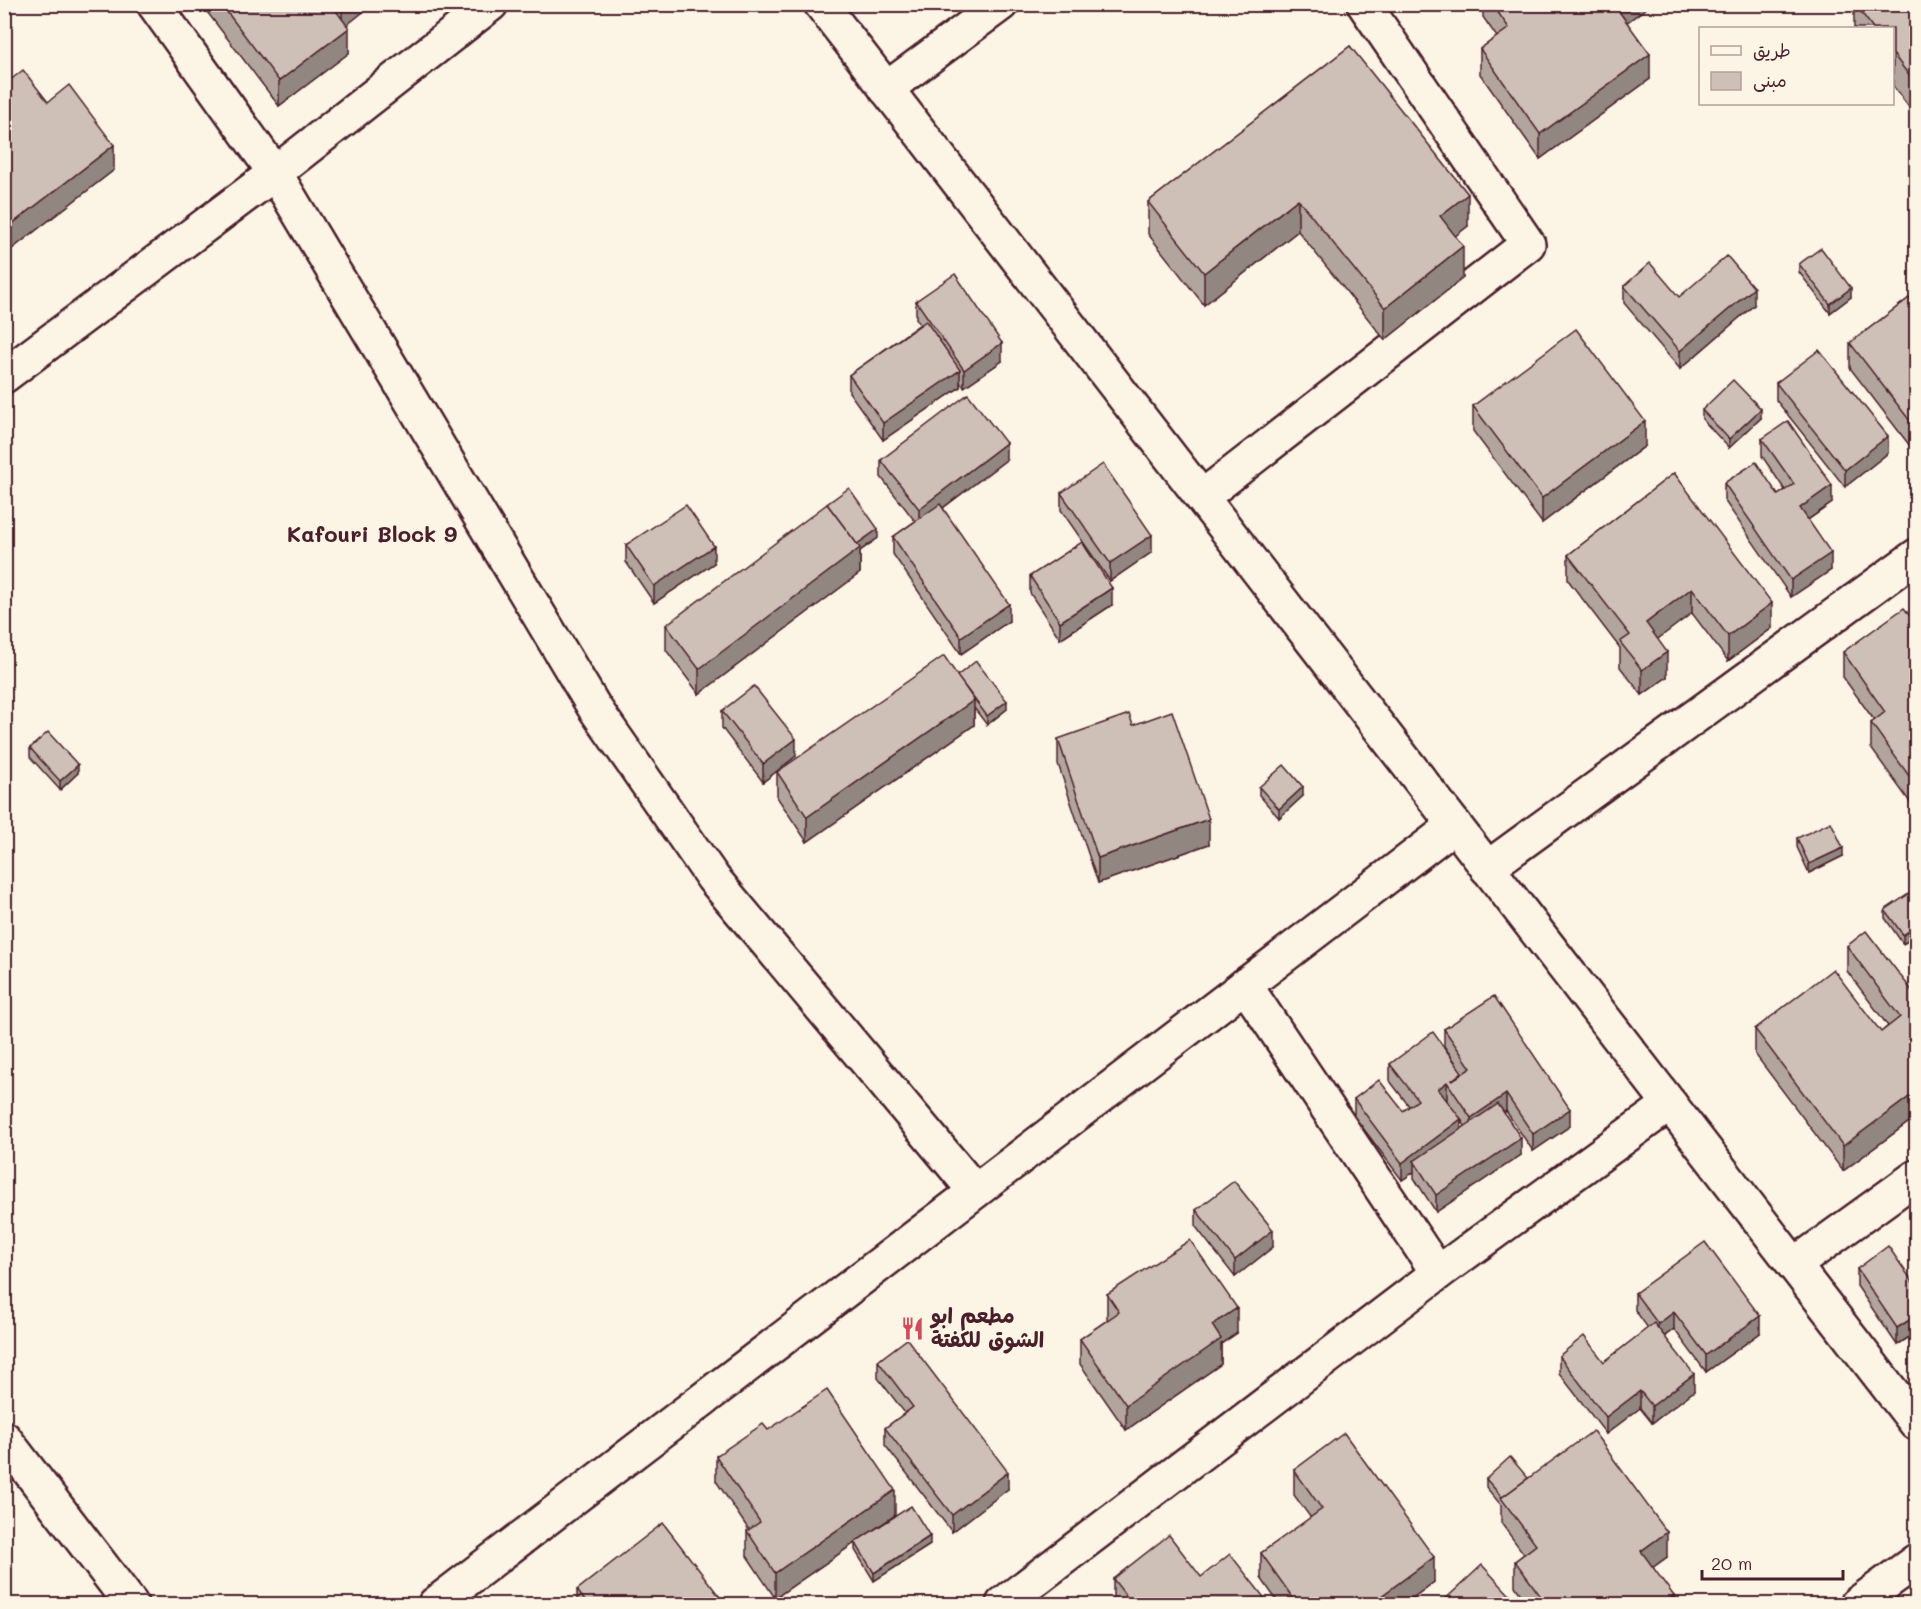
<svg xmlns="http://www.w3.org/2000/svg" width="1921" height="1609" font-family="Mali,'Playpen Sans Arabic',sans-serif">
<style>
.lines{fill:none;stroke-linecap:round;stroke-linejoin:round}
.minor-casing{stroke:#4a1f2b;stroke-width:38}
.minor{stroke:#fcf5e5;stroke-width:33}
.wall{fill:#b2a59d;stroke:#4a1f2b;stroke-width:1.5;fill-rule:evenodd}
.shaded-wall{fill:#918680;stroke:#4a1f2b;stroke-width:1.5}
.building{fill:#cfc0b7;stroke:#4a1f2b;stroke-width:1.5}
.labels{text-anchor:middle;stroke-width:4.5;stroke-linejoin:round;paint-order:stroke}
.poi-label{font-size:21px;font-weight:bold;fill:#4a1f2b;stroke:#fcf5e5;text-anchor:start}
.neighbourhood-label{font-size:22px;font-weight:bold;fill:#4a1f2b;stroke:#fcf5e5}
</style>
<rect width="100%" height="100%" fill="#fcf5e5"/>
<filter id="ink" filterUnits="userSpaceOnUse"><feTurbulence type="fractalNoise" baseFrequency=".0167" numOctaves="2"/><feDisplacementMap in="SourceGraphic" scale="12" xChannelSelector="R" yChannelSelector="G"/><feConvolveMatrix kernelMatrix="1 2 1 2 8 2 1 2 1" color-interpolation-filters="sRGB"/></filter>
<g filter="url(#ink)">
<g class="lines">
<defs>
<g id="minor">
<path d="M154 4 275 173 594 707 713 878 975 1191"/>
<path d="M821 4 1916 1423"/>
<path d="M886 89 1001 4"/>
<path d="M4 376 275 173 491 4"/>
<path d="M1202 497 1528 244 1364 4"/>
<path d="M1487 868 1916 556"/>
<path d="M1245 985 1438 1273"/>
<path d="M1794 1265 1916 1177"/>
<path d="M4 1438 131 1604"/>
<path d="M435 1604 1455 825"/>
<path d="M1003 1604 1438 1273 1670 1104"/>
<path d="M1857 1604 1916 1561"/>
</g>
</defs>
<use href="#minor" class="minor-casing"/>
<use href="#minor" class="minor"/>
</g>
<g class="wall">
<path d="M201 4H373L346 25 349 53 279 106Z"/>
<path d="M1483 4H1652L1627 22 1650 79 1540 159 1480 74V49L1497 37 1483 17Z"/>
<path d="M1854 4H1917V118L1893 86V28H1854Z"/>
<path d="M1350 46 1468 226 1455 236 1463 278 1385 340 1298 231 1204 305 1148 234V202Z"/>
<path d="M4 85 114 170 8 252 4 247Z"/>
<path d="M1799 264 1851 297 1830 313 1799 272Z"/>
<path d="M1624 286 1679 297 1754 305 1680 369 1624 303Z"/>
<path d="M1917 292V455L1850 368V343Z"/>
<path d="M916 301 1002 361 964 387 960 382V387L883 440 849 392V375L920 324 916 319Z"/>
<path d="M1776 383 1888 453 1845 487 1776 400Z"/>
<path d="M1473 406 1645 446 1542 523 1473 431Z"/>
<path d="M1702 410 1761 418 1729 448 1702 419Z"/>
<path d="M1762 439 1832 503 1808 520 1831 570 1791 597 1724 500V483L1778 495 1785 490 1762 456Z"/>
<path d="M881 460H1006L943 508 1009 621 961 654 893 554V537L915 521 881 477Z"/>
<path d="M1674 473 1772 628 1728 661 1692 613 1657 639 1667 677 1642 695 1620 667V648L1568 580V555Z"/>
<path d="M1061 493 1152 552 1110 581 1061 510Z"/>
<path d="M878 538 860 551V573L699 694 666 650V625Z"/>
<path d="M626 545 714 563 654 603 626 562Z"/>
<path d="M1030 576 1112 605 1060 639 1030 593Z"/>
<path d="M1917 625V812L1871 748V723L1874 720 1843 677V652Z"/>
<path d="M957 676 1007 709 987 725 974 708V725L807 842 777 797V772Z"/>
<path d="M722 711 796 756 763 782 722 728Z"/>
<path d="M1133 725 1209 844 1098 883 1058 764V739Z"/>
<path d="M30 748 78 773 60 790 30 757Z"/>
<path d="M1259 787 1303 796 1279 818 1259 795Z"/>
<path d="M1797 838 1843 856 1809 873 1797 847Z"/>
<path d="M1917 890V935L1903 944 1885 918V910Z"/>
<path d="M1847 946 1917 997V1116L1843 1171 1755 1054V1029L1881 1032 1888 1026 1847 971Z"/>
<path d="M1444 1029 1570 1126 1533 1151 1506 1111 1504 1113 1521 1155 1436 1212 1414 1178V1172L1402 1180 1354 1116V1099L1403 1111 1409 1106 1390 1081V1064L1456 1063 1444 1046ZM1461 1119 1465 1126 1461 1129Z"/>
<path d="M1196 1210 1273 1247 1235 1277 1196 1227Z"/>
<path d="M1857 1269 1917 1288V1332L1897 1345 1857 1286Z"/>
<path d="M1635 1293 1760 1333 1706 1372 1674 1329 1665 1336 1694 1391 1652 1423 1640 1408 1606 1434 1559 1373V1356L1604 1362 1648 1328 1635 1310Z"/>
<path d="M1107 1294 1237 1333 1221 1344V1364L1126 1430 1080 1364V1339L1107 1320Z"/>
<path d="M878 1361 1008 1489 952 1532 885 1445V1428L905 1413 878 1378Z"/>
<path d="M768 1430 895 1515 930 1545 874 1581 855 1550V1543L775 1598 747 1556V1531L749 1530 716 1481V1456Z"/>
<path d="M1294 1470 1434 1582 1403 1605H1280L1261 1578V1553L1311 1518 1294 1495Z"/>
<path d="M1528 1478 1667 1557 1653 1567 1674 1605H1528L1515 1586V1561L1524 1554 1501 1523V1505L1486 1487V1479Z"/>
<path d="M1201 1577 1270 1605 1113 1604V1579Z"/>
<path d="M577 1590 726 1605H577Z"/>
</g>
<g class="shaded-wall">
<path d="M342 4H373L342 29Z"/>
<path d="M1617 4H1652L1615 31V6Z"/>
<path d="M349 28V53L279 106V81Z"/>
<path d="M1650 54V79L1540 159V134Z"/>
<path d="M114 145V170L8 252V227Z"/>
<path d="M1468 194V226L1440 248V216Z"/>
<path d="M1298 199V231L1204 305V273Z"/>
<path d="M1463 246V278L1385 340V308Z"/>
<path d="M1754 288V305L1680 369V351Z"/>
<path d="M1851 288V297L1830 313V304Z"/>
<path d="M1002 343V361L964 387V370Z"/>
<path d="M960 370V387L883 440V423Z"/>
<path d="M1761 409V418L1729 448V439Z"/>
<path d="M1645 421V446L1542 523V498Z"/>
<path d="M1888 436V453L1845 487V470Z"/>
<path d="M1006 443V460L919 526V509Z"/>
<path d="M1832 485V503L1800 525V508Z"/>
<path d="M878 529V538L860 551V573L699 694V669L856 545Z"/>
<path d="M1152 535V552L1110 581V563Z"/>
<path d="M714 546V563L654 603V586Z"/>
<path d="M1831 553V570L1791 597V580Z"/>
<path d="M1112 588V605L1060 639V622Z"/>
<path d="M1692 588V613L1646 648V623Z"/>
<path d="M1772 603V628L1728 661V636Z"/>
<path d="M1009 604V621L961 654V637Z"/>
<path d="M1667 652V677L1642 695V670Z"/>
<path d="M974 700V725L807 842V817Z"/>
<path d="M1007 701V709L987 725V716Z"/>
<path d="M796 739V756L763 782V764Z"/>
<path d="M78 765V773L60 790V781Z"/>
<path d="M1303 787V796L1279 818V809Z"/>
<path d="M1209 819V844L1098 883V858Z"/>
<path d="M1843 848V856L1809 873V864Z"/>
<path d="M1917 926V935L1903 944V935Z"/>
<path d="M1447 1082V1100L1438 1106V1089Z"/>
<path d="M1917 1091V1116L1843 1171V1146Z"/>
<path d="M1506 1094V1111L1471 1135V1118Z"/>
<path d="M1570 1109V1126L1533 1151V1134Z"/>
<path d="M1461 1119V1136L1414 1161V1172L1402 1180V1163Z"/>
<path d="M1521 1138V1155L1436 1212V1195Z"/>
<path d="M1273 1230V1247L1235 1277V1260Z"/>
<path d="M1237 1308V1333L1221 1344V1364L1126 1430V1405L1212 1325Z"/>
<path d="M1674 1312V1329L1658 1341V1324Z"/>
<path d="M1917 1315V1332L1897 1345V1328Z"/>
<path d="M1760 1316V1333L1706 1372V1355Z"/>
<path d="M1694 1374V1391L1652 1423V1406Z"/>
<path d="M1640 1391V1408L1606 1434V1417Z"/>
<path d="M1008 1472V1489L952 1532V1515Z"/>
<path d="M895 1490V1515L775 1598V1573Z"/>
<path d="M1667 1532V1557L1641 1576V1551Z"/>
<path d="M930 1536V1545L874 1581V1573Z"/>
<path d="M1434 1557V1582L1403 1605H1369Z"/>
<path d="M1674 1596V1605H1663Z"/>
</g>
<g class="building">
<path d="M221 4H331L349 28 279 81Z"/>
<path d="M1492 4H1617L1615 6 1650 54 1540 134 1480 49 1509 28Z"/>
<path d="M1855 4H1917V86L1893 54V28H1873Z"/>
<path d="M1350 46 1468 194 1440 216 1463 246 1385 308 1298 199 1204 273 1148 202Z"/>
<path d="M23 70 48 102 69 85 114 145 8 227 4 222V85Z"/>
<path d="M1821 248 1851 288 1830 304 1799 264Z"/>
<path d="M1727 256 1754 288 1680 351 1624 286 1650 263 1679 297Z"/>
<path d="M955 274 1002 343 964 370 916 301Z"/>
<path d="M1917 292V430L1850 343Z"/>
<path d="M926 321 960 370 883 423 849 375Z"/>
<path d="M1576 329 1645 421 1542 498 1473 406Z"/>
<path d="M1819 350 1888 436 1845 470 1776 383Z"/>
<path d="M1733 380 1761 409 1729 439 1702 410Z"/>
<path d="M968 394 1006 443 919 509 881 460Z"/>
<path d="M1788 421 1832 485 1800 508 1831 553 1791 580 1724 483 1756 462 1778 495 1794 484 1762 439Z"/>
<path d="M1103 464 1152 535 1110 563 1061 493Z"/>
<path d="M1674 473 1772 603 1728 636 1692 588 1646 623 1667 652 1642 670 1620 642 1630 635 1568 555Z"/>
<path d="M849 488 878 529 857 544 827 504Z"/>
<path d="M827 504 860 548 699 669 666 625Z"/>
<path d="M940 504 1009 604 961 637 893 537Z"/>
<path d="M686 505 714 546 654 586 626 545Z"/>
<path d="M1082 542 1112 588 1060 622 1030 576Z"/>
<path d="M1904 608 1917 625V787L1871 723 1885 712 1843 652Z"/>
<path d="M944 656 974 700 807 817 777 772Z"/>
<path d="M976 661 1007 701 987 716 957 676Z"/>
<path d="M754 686 796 739 763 764 722 711Z"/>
<path d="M1172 711 1209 819 1098 858 1058 739 1129 714 1133 725Z"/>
<path d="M48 732 78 765 60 781 30 748Z"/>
<path d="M1284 765 1303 787 1279 809 1259 787Z"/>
<path d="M1831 822 1843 848 1809 864 1797 838Z"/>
<path d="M1916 889 1917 890V926L1903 935 1885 910Z"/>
<path d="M1866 931 1917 997V1091L1843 1146 1755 1029 1833 969 1881 1032 1900 1017 1847 946Z"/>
<path d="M1494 996 1570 1109 1533 1134 1506 1094 1471 1118 1447 1082 1438 1089 1461 1119 1402 1163 1354 1099 1379 1080 1403 1111 1418 1100 1390 1064 1433 1032 1462 1072 1451 1081 1471 1068 1444 1029Z"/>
<path d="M1498 1104 1521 1138 1436 1195 1414 1161Z"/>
<path d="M1234 1181 1273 1230 1235 1260 1196 1210Z"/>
<path d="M1190 1240 1237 1308 1212 1325 1221 1339 1126 1405 1080 1339 1119 1312 1107 1294Z"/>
<path d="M1705 1242 1760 1316 1706 1355 1674 1312 1658 1324 1635 1293Z"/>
<path d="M1888 1246 1917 1288V1315L1897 1328 1857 1269Z"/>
<path d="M1654 1323 1694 1374 1652 1406 1640 1391 1606 1417 1559 1356 1584 1336 1604 1362Z"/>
<path d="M907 1339 1008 1472 952 1515 885 1428 913 1407 878 1361Z"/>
<path d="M827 1390 895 1490 775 1573 747 1531 760 1522 716 1456 763 1424 768 1430Z"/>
<path d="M1593 1431 1667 1532 1641 1551 1674 1596 1663 1605H1547L1515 1561 1536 1545 1501 1498Z"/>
<path d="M1344 1433 1434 1557 1369 1605H1298L1261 1553 1322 1509 1294 1470Z"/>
<path d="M1510 1457 1528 1478 1502 1497 1486 1479Z"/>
<path d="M911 1506 930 1536 874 1573 855 1542Z"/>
<path d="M663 1523 726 1605H588L577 1590Z"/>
<path d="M1169 1535 1201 1577 1230 1554 1270 1605H1133L1113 1579Z"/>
<path d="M1482 1565 1519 1605H1439Z"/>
</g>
</g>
<defs>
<symbol id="restaurant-bare" viewBox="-9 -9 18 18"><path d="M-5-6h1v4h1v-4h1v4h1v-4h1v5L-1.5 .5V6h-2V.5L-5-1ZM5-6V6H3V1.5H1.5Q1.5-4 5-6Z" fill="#d1495b" stroke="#fcf5e5" stroke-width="2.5" paint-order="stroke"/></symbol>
</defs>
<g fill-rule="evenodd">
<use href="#restaurant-bare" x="896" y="1312" width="33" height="33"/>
</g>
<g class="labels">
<g class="poi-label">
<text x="931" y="1323">مطعم ابو<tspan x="931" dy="24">الشوق للكفتة</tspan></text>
</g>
<g class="neighbourhood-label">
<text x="372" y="542">Kafouri Block 9</text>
</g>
</g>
<rect width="1921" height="1609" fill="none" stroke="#fcf5e5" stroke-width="24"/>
<rect x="12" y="12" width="1897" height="1585" fill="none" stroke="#4a1f2b" stroke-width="2" filter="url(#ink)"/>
<rect x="1699" y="27" width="195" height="78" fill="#fcf5e5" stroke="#b59f9b" stroke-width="1.5"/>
<rect x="1711" y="46" width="30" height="9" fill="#fcf5e5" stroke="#b59f9b" stroke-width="1.5"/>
<text x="1753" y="57" font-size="18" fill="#4a1f2b">طريق</text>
<rect x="1711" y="72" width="30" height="18" fill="#cfc0b7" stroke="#b59f9b" stroke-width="1.5"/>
<text x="1753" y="87" font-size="18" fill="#4a1f2b">مبنى</text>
<path d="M1702 1570v9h141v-9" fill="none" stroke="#4a1f2b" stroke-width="3"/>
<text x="1711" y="1570" font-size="18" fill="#4a1f2b" stroke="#fcf5e5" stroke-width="4.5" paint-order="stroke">20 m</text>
</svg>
